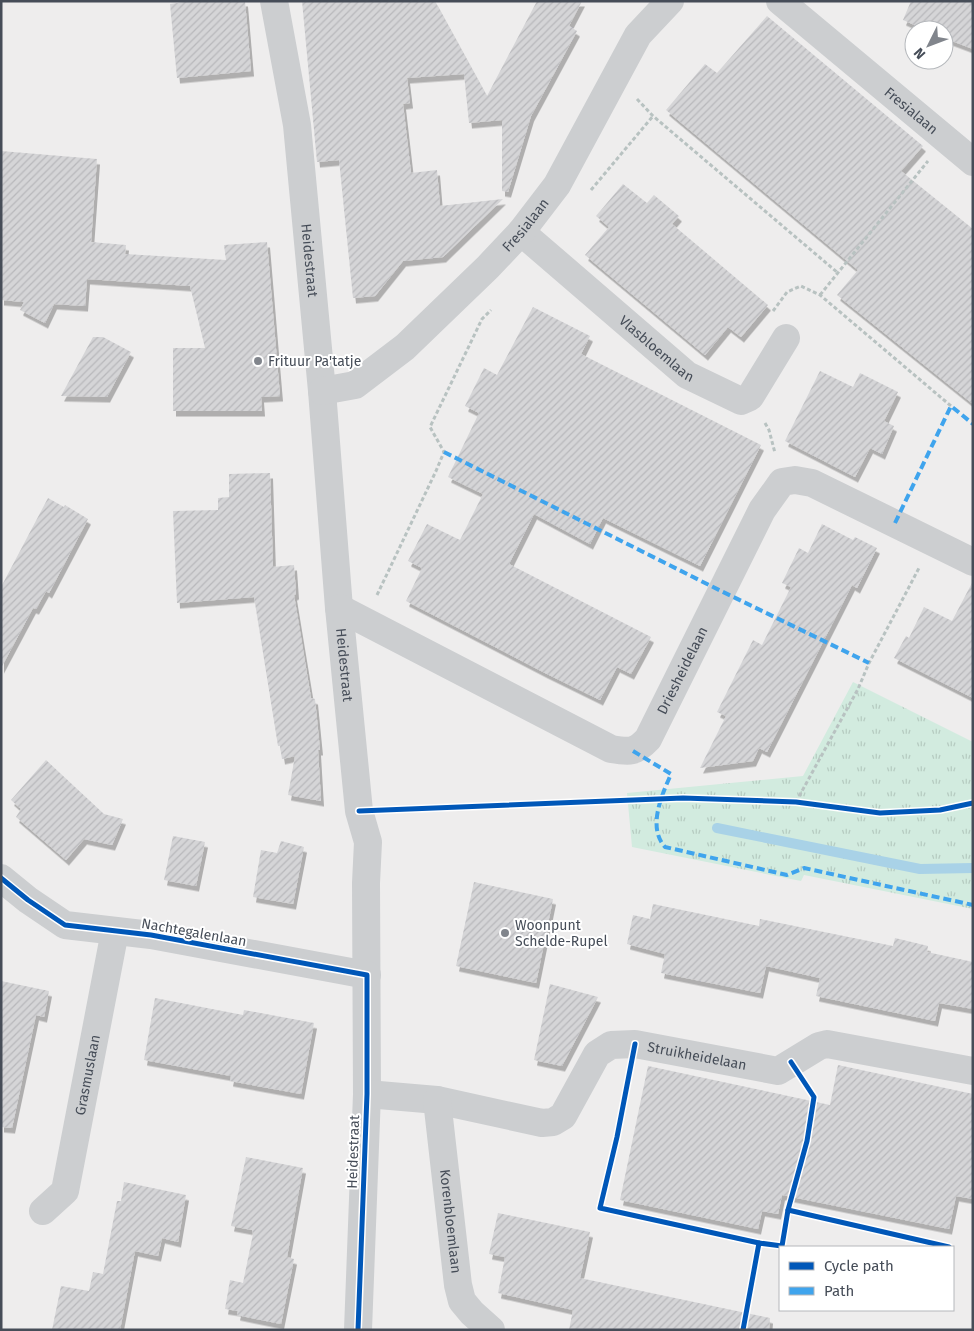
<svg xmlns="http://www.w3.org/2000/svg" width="974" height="1331" font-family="'Fira Sans',sans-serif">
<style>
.park{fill:url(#park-tufts)}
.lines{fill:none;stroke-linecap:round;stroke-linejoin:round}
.stream{stroke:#a9d2e7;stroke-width:10}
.building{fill:url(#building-hatch);filter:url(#shadow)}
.path{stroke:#b8c2c1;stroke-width:3;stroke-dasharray:4 2.5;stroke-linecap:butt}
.minor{stroke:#ccced0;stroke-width:28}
.quiet{stroke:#3fa4ed;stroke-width:4;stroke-dasharray:8 4;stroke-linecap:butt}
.cycleway-casing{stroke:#fff;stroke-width:8}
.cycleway{stroke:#0057b8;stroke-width:5}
.poi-dot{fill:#81858c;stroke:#fff;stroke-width:2}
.labels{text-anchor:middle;stroke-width:4;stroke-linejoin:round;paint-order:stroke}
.street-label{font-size:14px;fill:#464d58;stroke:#fff}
.poi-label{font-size:14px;fill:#464d58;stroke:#fff;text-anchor:start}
</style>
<defs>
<pattern id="park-tufts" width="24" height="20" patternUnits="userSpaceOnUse" patternTransform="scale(1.25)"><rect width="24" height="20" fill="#d2ebdf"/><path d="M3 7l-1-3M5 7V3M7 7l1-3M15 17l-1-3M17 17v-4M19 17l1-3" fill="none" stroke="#b6cbc1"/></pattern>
<pattern id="building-hatch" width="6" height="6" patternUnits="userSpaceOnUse" patternTransform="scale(1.25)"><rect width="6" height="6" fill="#d5d5d7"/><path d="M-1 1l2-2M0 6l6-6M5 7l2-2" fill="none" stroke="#b8b8bb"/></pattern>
<filter id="shadow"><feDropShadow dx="3" dy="5.5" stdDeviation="0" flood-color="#0004"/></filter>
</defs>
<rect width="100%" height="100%" fill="#eeeded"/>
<path class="park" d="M853 682 973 742V909L804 875 801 881 632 847 627 793 803 776Z"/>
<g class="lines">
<path class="stream" d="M717 828 920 869 973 868"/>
</g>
<g class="building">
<path d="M191 1H245L251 71 177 78 170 4Z"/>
<path d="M302 1H435L487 96 537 1H582L569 26 577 31 531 116 508 192 502 191V120L469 123 464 74 407 78 410 103 403 104 411 173 437 170 440 206 503 199 443 257 403 261 375 296 353 298 339 160 317 162Z"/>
<path d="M911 1H973V49L944 38V30H926L903 20Z"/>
<path d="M767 16 923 146 901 171 973 229V404L837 295 858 270 666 110 705 64 717 73Z"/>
<path d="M1 151 97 159 91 242 126 245 125 254 226 260 224 245 267 242 280 396 261 397 262 411H173V348H205L190 286 87 279 85 306 54 304 45 323 20 310 24 302 1 300Z"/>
<path d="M623 184 647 203 654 195 679 216 672 224 768 305 741 337 728 327 705 355 585 255 609 227 596 216Z"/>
<path d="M533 307 590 336 581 354 761 445 700 566 603 518 590 544 534 514 509 564 651 637 631 674 617 667 600 700 545 673 406 601 422 568 408 561 427 524 460 540 483 494 448 477 479 413 465 406 484 368 497 375Z"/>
<path d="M93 337H103L131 352 107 397 61 396Z"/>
<path d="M820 371 853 387 860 373 898 392 884 421 894 426 882 454 870 448 855 477 785 441Z"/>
<path d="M270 473 273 567 294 565 296 594 294 595 311 698 315 699 320 750H318L321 801 288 795 295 756 282 759 280 746H278L254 597 177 603 173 511 218 510V498L229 497V474Z"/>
<path d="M48 498 64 507 65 505 88 519 49 593 46 591 36 609 33 608 1 668V587Z"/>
<path d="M822 524 853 540 855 537 877 548 857 588 852 585 767 752 759 748 753 761 700 768 726 716 717 712 753 640 762 645 791 587 782 583 799 548 808 553Z"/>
<path d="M973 581V698L894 658 906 636 909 638 924 607 952 621Z"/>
<path d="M46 760 104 814 123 819 112 845 84 839 66 860 16 817 21 809 11 800Z"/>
<path d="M173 836 205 842 196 886 164 880Z"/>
<path d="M281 841 304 847 293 904 253 897 261 850 277 853Z"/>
<path d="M474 882 553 899 536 983 456 966Z"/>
<path d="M653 904 759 926 760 919 893 946 895 938 928 946 927 952 973 962V1009L939 1003 935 1021 816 996 820 978 766 966 760 993 661 973 665 954 627 944 633 915 650 919Z"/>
<path d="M1 981 49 991 44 1017 36 1015 12 1128 1 1127Z"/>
<path d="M550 984 598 997 562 1066 534 1060Z"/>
<path d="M155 998 243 1015 244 1010 314 1023 301 1094 230 1081 231 1076 144 1060Z"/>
<path d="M838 1065 973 1094V1199L956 1196 949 1229 782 1195 778 1214 762 1211 758 1229 620 1200 648 1066 830 1105Z"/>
<path d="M246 1157 303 1168 287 1257 294 1259 281 1324 237 1315 238 1311 225 1309 230 1280 243 1283 253 1234 252 1230 231 1226Z"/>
<path d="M124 1182 186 1195 178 1242 162 1238 158 1256 135 1251 120 1330H52L61 1286 89 1291 93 1272 103 1274 117 1201H121Z"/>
<path d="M498 1213 590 1232 580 1278 770 1318 769 1330H569L573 1310 498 1293 505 1257 489 1254Z"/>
</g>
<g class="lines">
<g class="path">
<path d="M637 99 653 116 838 273"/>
<path d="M591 190 653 116"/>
<path d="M820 295 928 161"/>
<path d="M773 311 787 292 801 286 820 295 951 406"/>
<path d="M765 423 769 430 775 453"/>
<path d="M377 595 436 471 444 452 430 427 482 319 491 310"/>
<path d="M796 802 858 689 869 663 919 568"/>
</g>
<g class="minor">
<path id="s1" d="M274 1 297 125 322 391 339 608 359 811 368 842 366 883 367 1094 358 1330"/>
<path id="s2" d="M780 1 973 162"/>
<path id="s3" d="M521 232 687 375 741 401 750 397 786 338"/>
<path id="s4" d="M322 391 355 385 405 347 488 267 521 232 557 185 638 35 670 1"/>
<path id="s5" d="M339 608 611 749C629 752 635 753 648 739L762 510 782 482 795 480 812 483 973 562"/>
<path d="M1 878 28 900 65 925 151 935 367 975"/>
<path id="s6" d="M367 1094 437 1100 542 1123 553 1122 563 1116 597 1054 611 1045 635 1044 778 1071 819 1046 827 1044 973 1071"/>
<path id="s7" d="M437 1100 458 1285 462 1301 472 1313 491 1330"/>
<path id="s8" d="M43 1211 65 1191 115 931"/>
</g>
<g class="quiet">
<path d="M444 452 721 591 869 663"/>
<path d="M895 523 951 406 973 424"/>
<path d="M633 751 671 774C662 795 647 827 665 847L787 875 804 868 973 905"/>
</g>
<defs>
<g id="cycleway">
<path d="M359 811 683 798 796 802 880 813 940 810 973 803"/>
<path d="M1 878 28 900 65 925 151 935 367 975V1094L358 1330"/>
<path d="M635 1044 617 1137 600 1208 759 1243"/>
<path d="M788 1210 949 1247"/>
<path d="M743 1330 759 1243 782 1246 788 1210 807 1141 814 1097 791 1062"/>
</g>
</defs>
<use href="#cycleway" class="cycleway-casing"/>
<use href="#cycleway" class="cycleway"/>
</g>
<g class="poi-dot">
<circle cx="258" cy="361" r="5"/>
<circle cx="505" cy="933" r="5"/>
</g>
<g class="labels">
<g class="street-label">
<text dy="5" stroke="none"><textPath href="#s2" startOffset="171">Fresialaan</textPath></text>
<text dy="5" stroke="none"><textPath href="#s4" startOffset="268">Fresialaan</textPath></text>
<text dy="5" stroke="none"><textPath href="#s1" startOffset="262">Heidestraat</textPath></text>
<text dy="5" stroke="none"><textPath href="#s3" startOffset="179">Vlasbloemlaan</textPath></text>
<text dy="5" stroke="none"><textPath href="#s1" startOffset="668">Heidestraat</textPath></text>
<text dy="5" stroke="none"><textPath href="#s5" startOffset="424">Driesheidelaan</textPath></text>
<text transform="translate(194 932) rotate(10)" y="5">Nachtegalenlaan</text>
<text dy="5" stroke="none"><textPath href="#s6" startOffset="375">Struikheidelaan</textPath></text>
<text dy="5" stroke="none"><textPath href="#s8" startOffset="148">Grasmuslaan</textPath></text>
<text transform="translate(353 1152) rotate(-88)" y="5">Heidestraat</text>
<text dy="5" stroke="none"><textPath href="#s7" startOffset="122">Korenbloemlaan</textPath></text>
</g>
<g class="poi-label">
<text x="268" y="366">Frituur Pa'tatje</text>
<text x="515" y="930">Woonpunt<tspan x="515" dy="16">Schelde-Rupel</tspan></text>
</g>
</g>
<rect width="974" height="1331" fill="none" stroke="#464d58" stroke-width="5"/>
<rect x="779" y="1246" width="175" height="65" fill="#ffffff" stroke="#b5b8bc"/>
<rect x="789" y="1262" width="25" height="8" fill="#0057b8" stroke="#b5b8bc"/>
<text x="824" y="1271" font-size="15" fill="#464d58">Cycle path</text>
<rect x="789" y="1287" width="25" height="8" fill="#3fa4ed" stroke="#b5b8bc"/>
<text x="824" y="1296" font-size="15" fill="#464d58">Path</text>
<g transform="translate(929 45) rotate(228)"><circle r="24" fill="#ffffff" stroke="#b5b8bc"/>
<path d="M0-4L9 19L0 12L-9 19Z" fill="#81858c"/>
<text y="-8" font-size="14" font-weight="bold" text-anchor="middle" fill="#464d58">N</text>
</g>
</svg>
